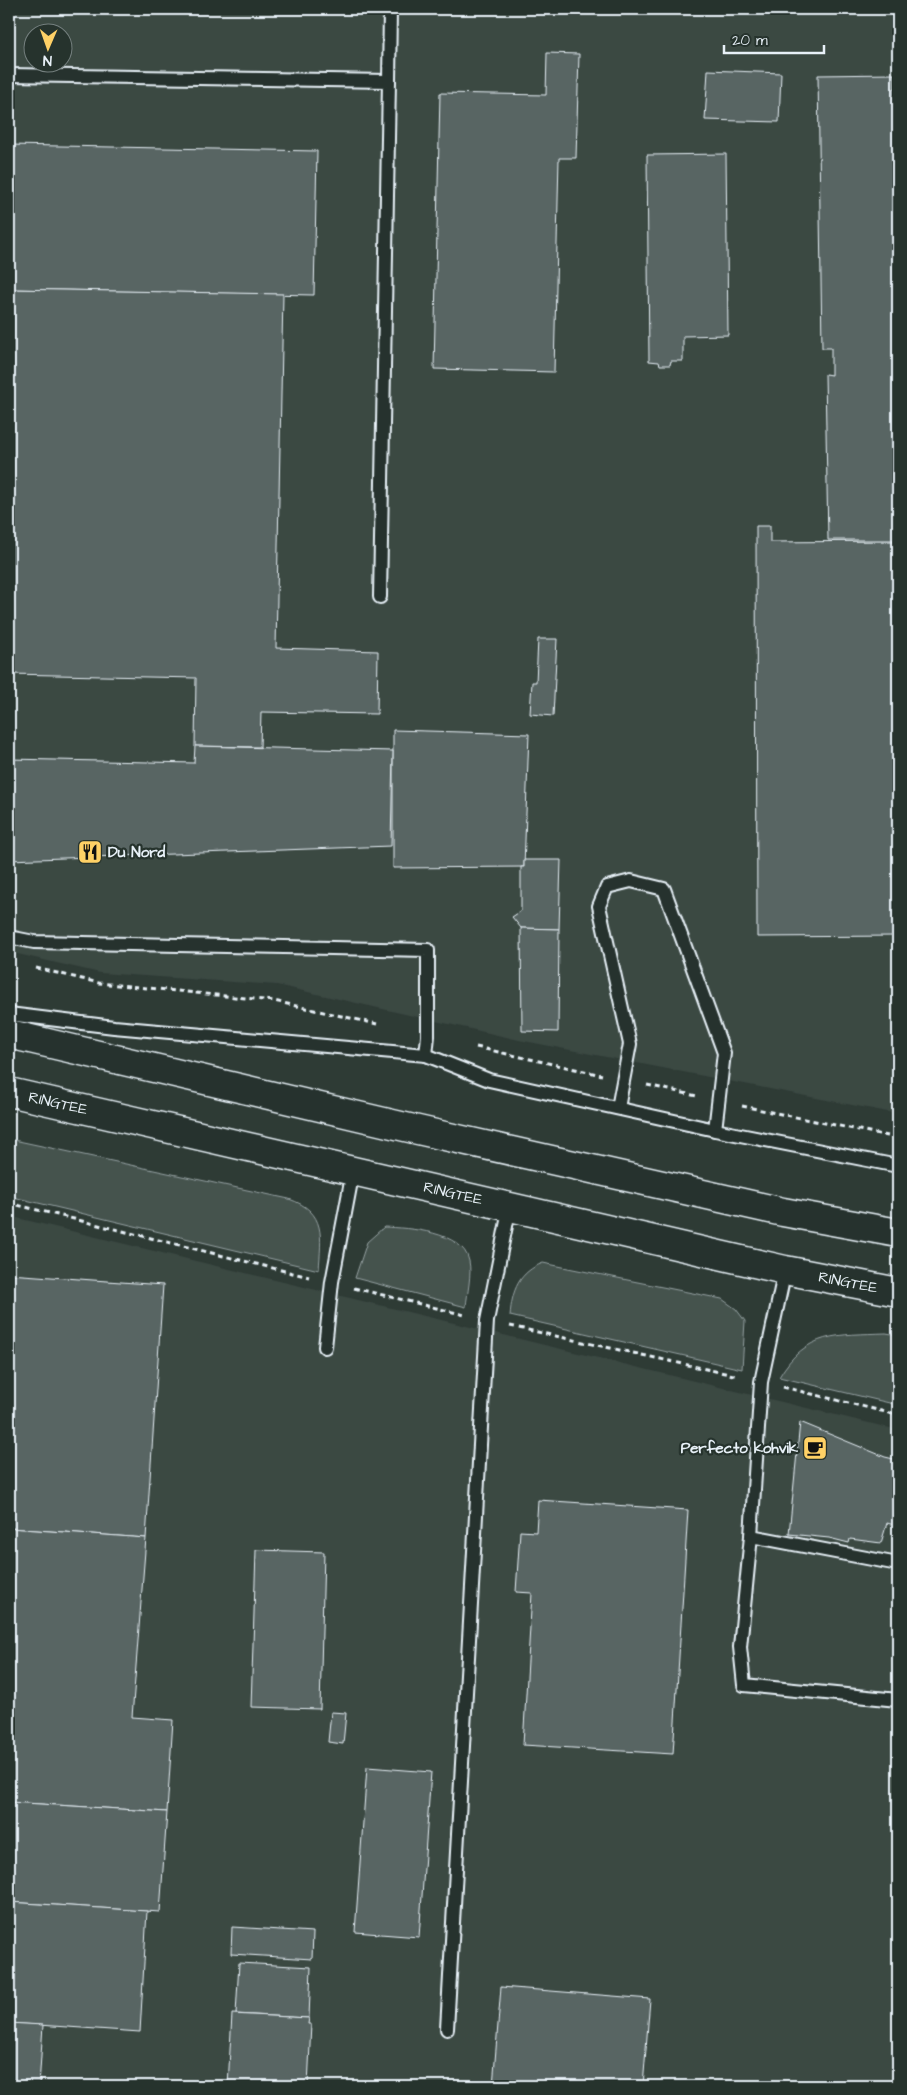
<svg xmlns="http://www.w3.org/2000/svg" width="907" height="2095" font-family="'Architects Daughter',sans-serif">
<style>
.built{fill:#3b4843;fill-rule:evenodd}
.green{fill:#45524e;stroke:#96a2a3}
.building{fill:#596563;stroke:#e8f1f8}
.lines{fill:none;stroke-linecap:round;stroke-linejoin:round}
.service-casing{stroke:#e8f1f8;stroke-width:16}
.secondary-casing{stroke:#e8f1f8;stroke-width:31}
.path{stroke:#e8f1f8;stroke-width:3;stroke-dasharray:5 4;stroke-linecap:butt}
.service{stroke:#26332d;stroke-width:12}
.secondary{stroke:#26332d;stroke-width:28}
.labels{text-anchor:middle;stroke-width:4.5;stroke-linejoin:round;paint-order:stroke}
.poi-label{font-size:15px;font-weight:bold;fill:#e8f1f8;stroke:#26332d;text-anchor:start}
.street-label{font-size:15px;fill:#e8f1f8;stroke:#26332d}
</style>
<rect width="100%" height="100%" fill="#2e3b35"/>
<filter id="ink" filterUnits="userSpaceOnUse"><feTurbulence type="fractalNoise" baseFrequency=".02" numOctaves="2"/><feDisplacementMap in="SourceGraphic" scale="10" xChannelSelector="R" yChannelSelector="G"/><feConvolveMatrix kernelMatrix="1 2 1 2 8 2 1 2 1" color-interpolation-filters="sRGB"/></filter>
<g filter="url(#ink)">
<g class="built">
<path d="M9 9H898V1114L519 1040 277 985 100 973 9 952ZM32 32H62V62H32Z"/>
<path d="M9 1216 898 1430V2086H9Z"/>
</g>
<g class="green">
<path d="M9 1139 289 1199C327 1212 321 1237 319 1270L9 1196Z"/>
<path d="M384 1227C408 1228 463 1231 469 1261 472 1274 467 1294 466 1307L355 1278 367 1242Z"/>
<path d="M543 1263 722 1299 736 1309 745 1321 742 1369 510 1316C512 1290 519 1272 543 1263Z"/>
<path d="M886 1333 898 1335V1405L779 1377C806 1331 838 1335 886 1333Z"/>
</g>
<g class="building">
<path d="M547 53 579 54 576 158H559L554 372 434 369 440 93 546 95Z"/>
<path d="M708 70 781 73 779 122 705 120Z"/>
<path d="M894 74 898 312V376H895L898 540H828L825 374 831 375V348H822L818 75Z"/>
<path d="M9 145 317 151 314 295 9 289Z"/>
<path d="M726 154 728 335 683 336V361H671L670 365H660L659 362 649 361 647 155Z"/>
<path d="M9 289 283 294 276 648 378 651 377 714 261 712 260 747 195 746 196 678 9 674Z"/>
<path d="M756 526H770V542L894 541 897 936 757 937Z"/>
<path d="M538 639H557L553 716 530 714 532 682H536Z"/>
<path d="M393 730 529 734 524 867 393 868Z"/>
<path d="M195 746 393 751 391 846 9 860V759L194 763Z"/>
<path d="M524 860H561L559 929 521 928 512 917 521 911V867H524Z"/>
<path d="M521 928 559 929 558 1032 522 1031Z"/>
<path d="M9 1274 163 1285 146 1538 9 1528Z"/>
<path d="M800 1422 885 1457 898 1460V1526L887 1523 881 1543 850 1539 849 1543 829 1538 789 1534Z"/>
<path d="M538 1500 688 1510 673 1754 523 1745 532 1593 516 1592 520 1531 536 1532Z"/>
<path d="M9 1528 146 1538 132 1717 173 1720 167 1812 9 1802Z"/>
<path d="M256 1550 324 1552 320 1709 251 1707Z"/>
<path d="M331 1712 346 1713 343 1744 328 1742Z"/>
<path d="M367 1767 431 1772 419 1937 355 1932Z"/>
<path d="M9 1802 167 1812 160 1912 9 1902Z"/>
<path d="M9 1902 147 1911 140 2032 9 2023Z"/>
<path d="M232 1927 313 1932 312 1959 231 1954Z"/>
<path d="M239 1963 311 1967 309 2018 236 2014Z"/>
<path d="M501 1987 650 1999 643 2086H493Z"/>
<path d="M232 2014 309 2018 308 2024H311L308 2086H228Z"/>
<path d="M9 2023 43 2025 39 2086H9Z"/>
</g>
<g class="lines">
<defs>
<g id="service">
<path d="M9 75 389 81 380 597"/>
<path d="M389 81 390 9"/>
<path d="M9 937 34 942 428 950V1036L426 1055"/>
<path d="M9 1014 114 1027 426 1055 489 1080 715 1130 898 1166"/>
<path d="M618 1108 630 1044 599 906 607 887 631 881 664 889 724 1053 715 1130"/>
<path d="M785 1270 761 1382 751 1536 740 1647 744 1685 898 1700"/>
<path d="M325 1347 332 1282 353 1171"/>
<path d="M751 1536 898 1564"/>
<path d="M447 2029 487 1321 510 1206"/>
</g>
<g id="secondary">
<path d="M9 1034 418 1130 783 1212 898 1233"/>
<path d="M9 1092 785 1270 898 1292"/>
</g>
</defs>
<use href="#service" class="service-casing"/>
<use href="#secondary" class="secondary-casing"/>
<g class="path">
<path d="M36 968 99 983 274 1001 377 1024"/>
<path d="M476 1047 602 1075"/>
<path d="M647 1085 697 1096"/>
<path d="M742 1106 898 1138"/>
<path d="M9 1203 309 1277"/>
<path d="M354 1288 465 1315"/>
<path d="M510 1326 738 1376"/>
<path d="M783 1387 898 1415"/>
</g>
<use href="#service" class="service"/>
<use href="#secondary" class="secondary"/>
</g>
</g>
<defs>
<symbol id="restaurant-square" viewBox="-11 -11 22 22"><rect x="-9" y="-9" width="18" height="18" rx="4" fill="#ffd166" stroke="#26332d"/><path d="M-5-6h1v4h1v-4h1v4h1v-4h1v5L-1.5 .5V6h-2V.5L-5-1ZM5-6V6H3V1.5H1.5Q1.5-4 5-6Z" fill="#111"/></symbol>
<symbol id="cafe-square" viewBox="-11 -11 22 22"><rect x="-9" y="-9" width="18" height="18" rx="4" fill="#ffd166" stroke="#26332d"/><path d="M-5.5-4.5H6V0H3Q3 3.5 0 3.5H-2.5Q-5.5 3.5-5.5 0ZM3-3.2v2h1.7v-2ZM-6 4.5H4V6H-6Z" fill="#111"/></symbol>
</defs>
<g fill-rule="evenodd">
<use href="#restaurant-square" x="76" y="838" width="28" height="28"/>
<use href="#cafe-square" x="801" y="1434" width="28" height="28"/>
</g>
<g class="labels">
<g class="poi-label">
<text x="108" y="857">Du Nord</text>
<text x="798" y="1453" text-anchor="end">Perfecto kohvik</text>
</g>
<g class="street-label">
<text transform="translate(58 1103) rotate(13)" y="5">RINGTEE</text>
<text transform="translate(453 1193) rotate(13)" y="5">RINGTEE</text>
<text transform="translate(848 1282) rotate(11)" y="5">RINGTEE</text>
</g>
</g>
<rect width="907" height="2095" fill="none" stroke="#26332d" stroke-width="30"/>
<rect x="15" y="15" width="877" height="2065" fill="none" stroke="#e8f1f8" stroke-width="2" filter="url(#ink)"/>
<g transform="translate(48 48) rotate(182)"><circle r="24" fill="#26332d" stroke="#747f7e"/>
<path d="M0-4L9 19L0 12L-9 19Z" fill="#ffd166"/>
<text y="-8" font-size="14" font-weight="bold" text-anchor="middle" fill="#e8f1f8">N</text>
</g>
<path d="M724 45v8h100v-8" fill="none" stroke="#e8f1f8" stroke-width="2.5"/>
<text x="732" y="45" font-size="15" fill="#e8f1f8" stroke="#26332d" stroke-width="4" paint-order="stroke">20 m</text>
</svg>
